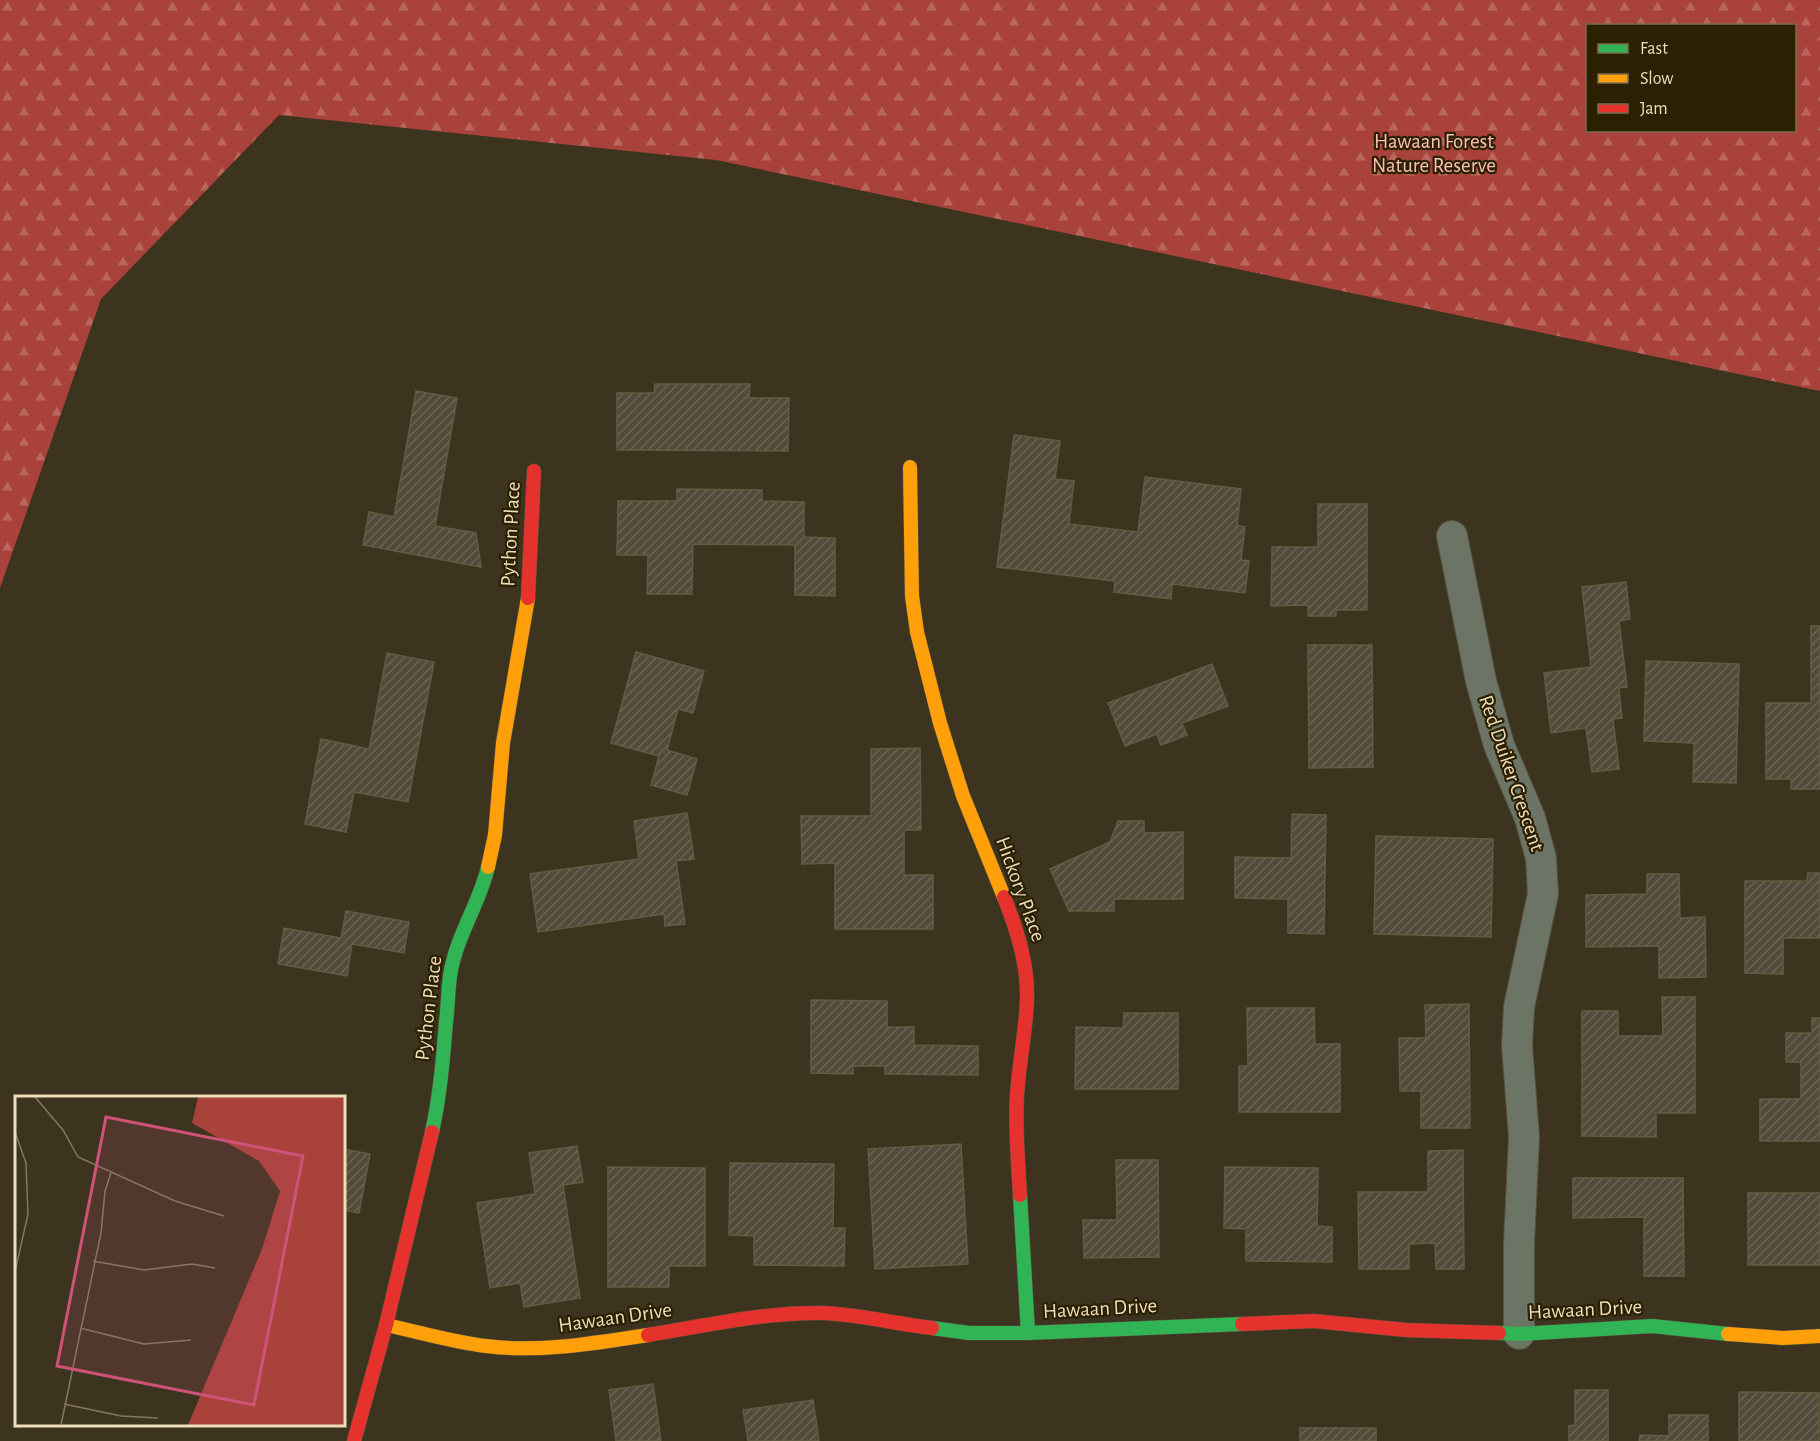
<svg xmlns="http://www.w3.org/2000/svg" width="1820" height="1441" font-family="'Alegreya Sans',sans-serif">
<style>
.forest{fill:url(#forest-firs);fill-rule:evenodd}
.building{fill:url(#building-hatch);stroke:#625c42;stroke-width:1.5}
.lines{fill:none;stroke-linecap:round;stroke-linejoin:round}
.street-casing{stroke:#5a523e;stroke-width:32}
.fast-casing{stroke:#5a523e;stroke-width:15}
.slow-casing{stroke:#5a523e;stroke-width:15}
.jam-casing{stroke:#5a523e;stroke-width:15}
.street{stroke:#6c7465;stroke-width:30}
.fast{stroke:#30b455;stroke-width:14}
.slow{stroke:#ff9f0a;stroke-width:14}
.jam{stroke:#e5322d;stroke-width:14}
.labels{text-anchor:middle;stroke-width:4.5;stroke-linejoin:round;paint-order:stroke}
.park-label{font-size:21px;fill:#febfb8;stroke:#2c2002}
.street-label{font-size:21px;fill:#eedebc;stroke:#2c2002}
.inset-road{fill:none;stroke:#83785e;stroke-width:1.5}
.view{fill:#cf5378;fill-opacity:0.15;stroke:#cf5378;stroke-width:3}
.inset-edge{fill:none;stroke:#eedebc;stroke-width:3}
</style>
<defs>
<pattern id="forest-firs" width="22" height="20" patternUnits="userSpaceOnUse" patternTransform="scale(1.5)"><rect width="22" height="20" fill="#a9423a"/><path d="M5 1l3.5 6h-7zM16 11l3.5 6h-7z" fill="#b9665d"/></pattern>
<pattern id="building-hatch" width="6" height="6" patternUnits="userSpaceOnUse" patternTransform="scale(1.5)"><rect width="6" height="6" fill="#514c39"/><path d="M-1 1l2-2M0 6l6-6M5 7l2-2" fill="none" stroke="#6a6554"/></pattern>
</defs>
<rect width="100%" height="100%" fill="#3c341f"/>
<path class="forest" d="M0 0H1820V391L716 160 279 115 101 299 0 588ZM1588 26H1794V130H1588Z"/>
<g class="building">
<path d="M655 384H750L749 398H789L788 451 617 450V393H654Z"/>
<path d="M416 391 457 398 435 526 476 533 481 567 363 545 369 512 394 517Z"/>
<path d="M1014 435 1060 441 1055 479 1074 481 1069 524 1138 532 1145 477 1241 489 1237 525 1245 527 1241 560 1249 561 1245 593 1172 584 1171 599 1114 592 1115 581 997 567Z"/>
<path d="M677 489 762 490V501L804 502V537L835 538V596L795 595V545L693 544 692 594H647L648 555H617L618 501H677Z"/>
<path d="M1318 504H1367V610H1336V616H1308V605L1271 606 1272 547H1318Z"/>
<path d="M1626 582 1630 619 1619 621 1627 687 1619 688 1622 718 1613 719 1619 769 1592 772 1586 728 1551 733 1544 673 1591 667 1582 587Z"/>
<path d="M1811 626H1820V789H1791V779H1766V703H1811Z"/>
<path d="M1308 645H1372L1373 767 1309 768Z"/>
<path d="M636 652 704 671 693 713 678 709 667 750 697 759 687 795 651 785 659 756 611 743Z"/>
<path d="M387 653 434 662 408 802 354 792 346 832 305 824 321 739 369 749Z"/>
<path d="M1646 661 1739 664 1736 783 1693 782 1694 743 1644 741Z"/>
<path d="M1212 664 1228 706 1182 723 1187 735 1161 745 1157 734 1125 746 1108 703Z"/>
<path d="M920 748 921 830H904V875H933V929H835V863L802 864 801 816H871V749Z"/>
<path d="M687 813 694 859 676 861 685 924 665 926 664 914 538 932 530 874 639 859 634 821Z"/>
<path d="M1292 814 1326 815 1324 934 1288 933V899L1235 898V857L1291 858Z"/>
<path d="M1118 821H1144V833L1183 832V899H1114V911H1069L1050 869 1110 842Z"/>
<path d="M1376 836 1493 839 1491 937 1374 934Z"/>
<path d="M1808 873H1820V938H1783V974L1745 973V881H1807Z"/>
<path d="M1647 874H1679L1680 918 1705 917 1706 977 1659 978V946L1586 947V895L1647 894Z"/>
<path d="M346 911 409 922 404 953 352 944 347 976 278 964 284 928 341 938Z"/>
<path d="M1662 997H1695V1113H1656V1137L1582 1136V1011H1618V1036H1663Z"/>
<path d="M811 1000 887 1001V1027H914V1045L978 1046V1075L885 1074V1066H853V1074L811 1073Z"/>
<path d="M1469 1004 1470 1128H1421V1091H1400L1399 1038H1426L1425 1005Z"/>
<path d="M1247 1008H1314L1315 1044H1340V1112H1239V1066H1248Z"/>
<path d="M1124 1013H1178V1089H1075L1076 1027 1123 1028Z"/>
<path d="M1812 1018H1820V1141H1760V1099H1801V1062H1786V1033H1812Z"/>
<path d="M961 1144 968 1264 875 1269 868 1149Z"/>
<path d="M577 1146 583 1182 563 1185 580 1298 524 1307 520 1283 490 1288 477 1203 535 1194 529 1153Z"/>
<path d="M344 1149 370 1154 359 1213 344 1210Z"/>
<path d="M1463 1150 1464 1269H1436L1435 1243 1409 1244V1269H1359L1358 1192H1428V1151Z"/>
<path d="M1116 1160H1158L1159 1257 1084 1258 1083 1220H1117Z"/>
<path d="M730 1163 834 1164 833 1228H845L844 1266 754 1265V1236L729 1235Z"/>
<path d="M608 1167 705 1168V1266H669V1287H608Z"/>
<path d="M1225 1167 1318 1168 1317 1226 1332 1227V1262L1246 1261V1229L1224 1228Z"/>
<path d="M1573 1178H1683L1684 1276H1644V1217L1573 1218Z"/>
<rect x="1748" y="1193" width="72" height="72"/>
<path d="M653 1384 661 1441H616L609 1390Z"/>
<path d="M1575 1390H1608V1441H1569V1426L1575 1425Z"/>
<path d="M1739 1392 1819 1393V1441H1739Z"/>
<path d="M813 1400 819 1441H748L743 1410Z"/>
<path d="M1669 1415H1708V1441H1639L1640 1435 1669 1436Z"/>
<rect x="1300" y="1428" width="76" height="13"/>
</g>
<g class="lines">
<defs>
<path id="street" d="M1452 536 1481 681 1499 745 1530 818 1541 858 1543 894 1519 1007 1517 1046 1524 1137 1519 1244V1334"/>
<g id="fast">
<path d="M432 1132C440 1096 443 1059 446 1022 448 1007 448 991 450 976 456 936 479 905 488 867"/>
<path d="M1020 1195 1028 1333"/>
<path d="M932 1328 969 1333H1028L1242 1324"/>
<path d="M1499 1333 1519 1334 1652 1326 1728 1334"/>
</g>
<g id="slow">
<path d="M910 467 912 596 917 632 940 723 963 796 1004 897"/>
<path d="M488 867 495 835 503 743 528 598"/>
<path d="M386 1325C419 1332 453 1342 486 1346 540 1353 595 1343 648 1335"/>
<path d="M1728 1334 1782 1338 1820 1336"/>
</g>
<g id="jam">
<path d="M528 598 534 471"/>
<path d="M1004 897C1017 930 1028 964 1027 999 1026 1031 1019 1063 1017 1095 1015 1128 1018 1162 1020 1195"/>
<path d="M1242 1324 1314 1321 1406 1330 1499 1333"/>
<path d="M648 1335C705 1326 764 1312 822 1313 859 1314 895 1324 932 1328"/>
<path d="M354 1441 386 1325 432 1132"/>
</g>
</defs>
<use href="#street" class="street-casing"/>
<use href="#fast" class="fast-casing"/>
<use href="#slow" class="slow-casing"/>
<use href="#jam" class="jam-casing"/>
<use href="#street" class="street"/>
<use href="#fast" class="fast"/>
<use href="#slow" class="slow"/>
<use href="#jam" class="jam"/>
</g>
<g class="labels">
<g class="park-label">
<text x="1434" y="148">Hawaan Forest<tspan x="1434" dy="24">Nature Reserve</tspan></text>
</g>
<g class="street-label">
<text transform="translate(510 534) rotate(-87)" y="7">Python Place</text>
<text transform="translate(1512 773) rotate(71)" y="7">Red Duiker Crescent</text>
<text transform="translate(1021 889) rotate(70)" y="7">Hickory Place</text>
<text transform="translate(428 1008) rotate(-83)" y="7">Python Place</text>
<text transform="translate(1100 1308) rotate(-3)" y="7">Hawaan Drive</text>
<text transform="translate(1585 1309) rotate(-3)" y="7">Hawaan Drive</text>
<text transform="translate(615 1317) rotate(-8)" y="7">Hawaan Drive</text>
</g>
</g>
<g transform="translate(15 1096)">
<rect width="330" height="330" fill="#3c341f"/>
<path d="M183 1H330V329H173L247 153 265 95 244 65 177 27Z" fill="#a9423a"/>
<path class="inset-road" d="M20 1 48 34 63 61 160 105 209 120M0 36 11 67 13 118 0 176M78 165 129 174 177 168 200 172M65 232 129 248 176 244M49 308 106 320 143 322M46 329 86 137 90 95 96 77"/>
<path class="view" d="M91 21 288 60 239 309 42 270Z"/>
<rect width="330" height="330" class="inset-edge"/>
</g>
<rect x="1586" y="24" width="210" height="108" fill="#2c2002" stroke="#7a6c4c" stroke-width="1.5"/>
<rect x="1598" y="44" width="30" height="9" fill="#30b455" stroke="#7a6c4c" stroke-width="1.5"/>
<text x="1640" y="54" font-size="18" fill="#eedebc">Fast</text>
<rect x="1598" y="74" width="30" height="9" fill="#ff9f0a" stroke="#7a6c4c" stroke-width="1.5"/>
<text x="1640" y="84" font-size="18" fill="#eedebc">Slow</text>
<rect x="1598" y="104" width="30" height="9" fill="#e5322d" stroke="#7a6c4c" stroke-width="1.5"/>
<text x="1640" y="114" font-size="18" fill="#eedebc">Jam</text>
</svg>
